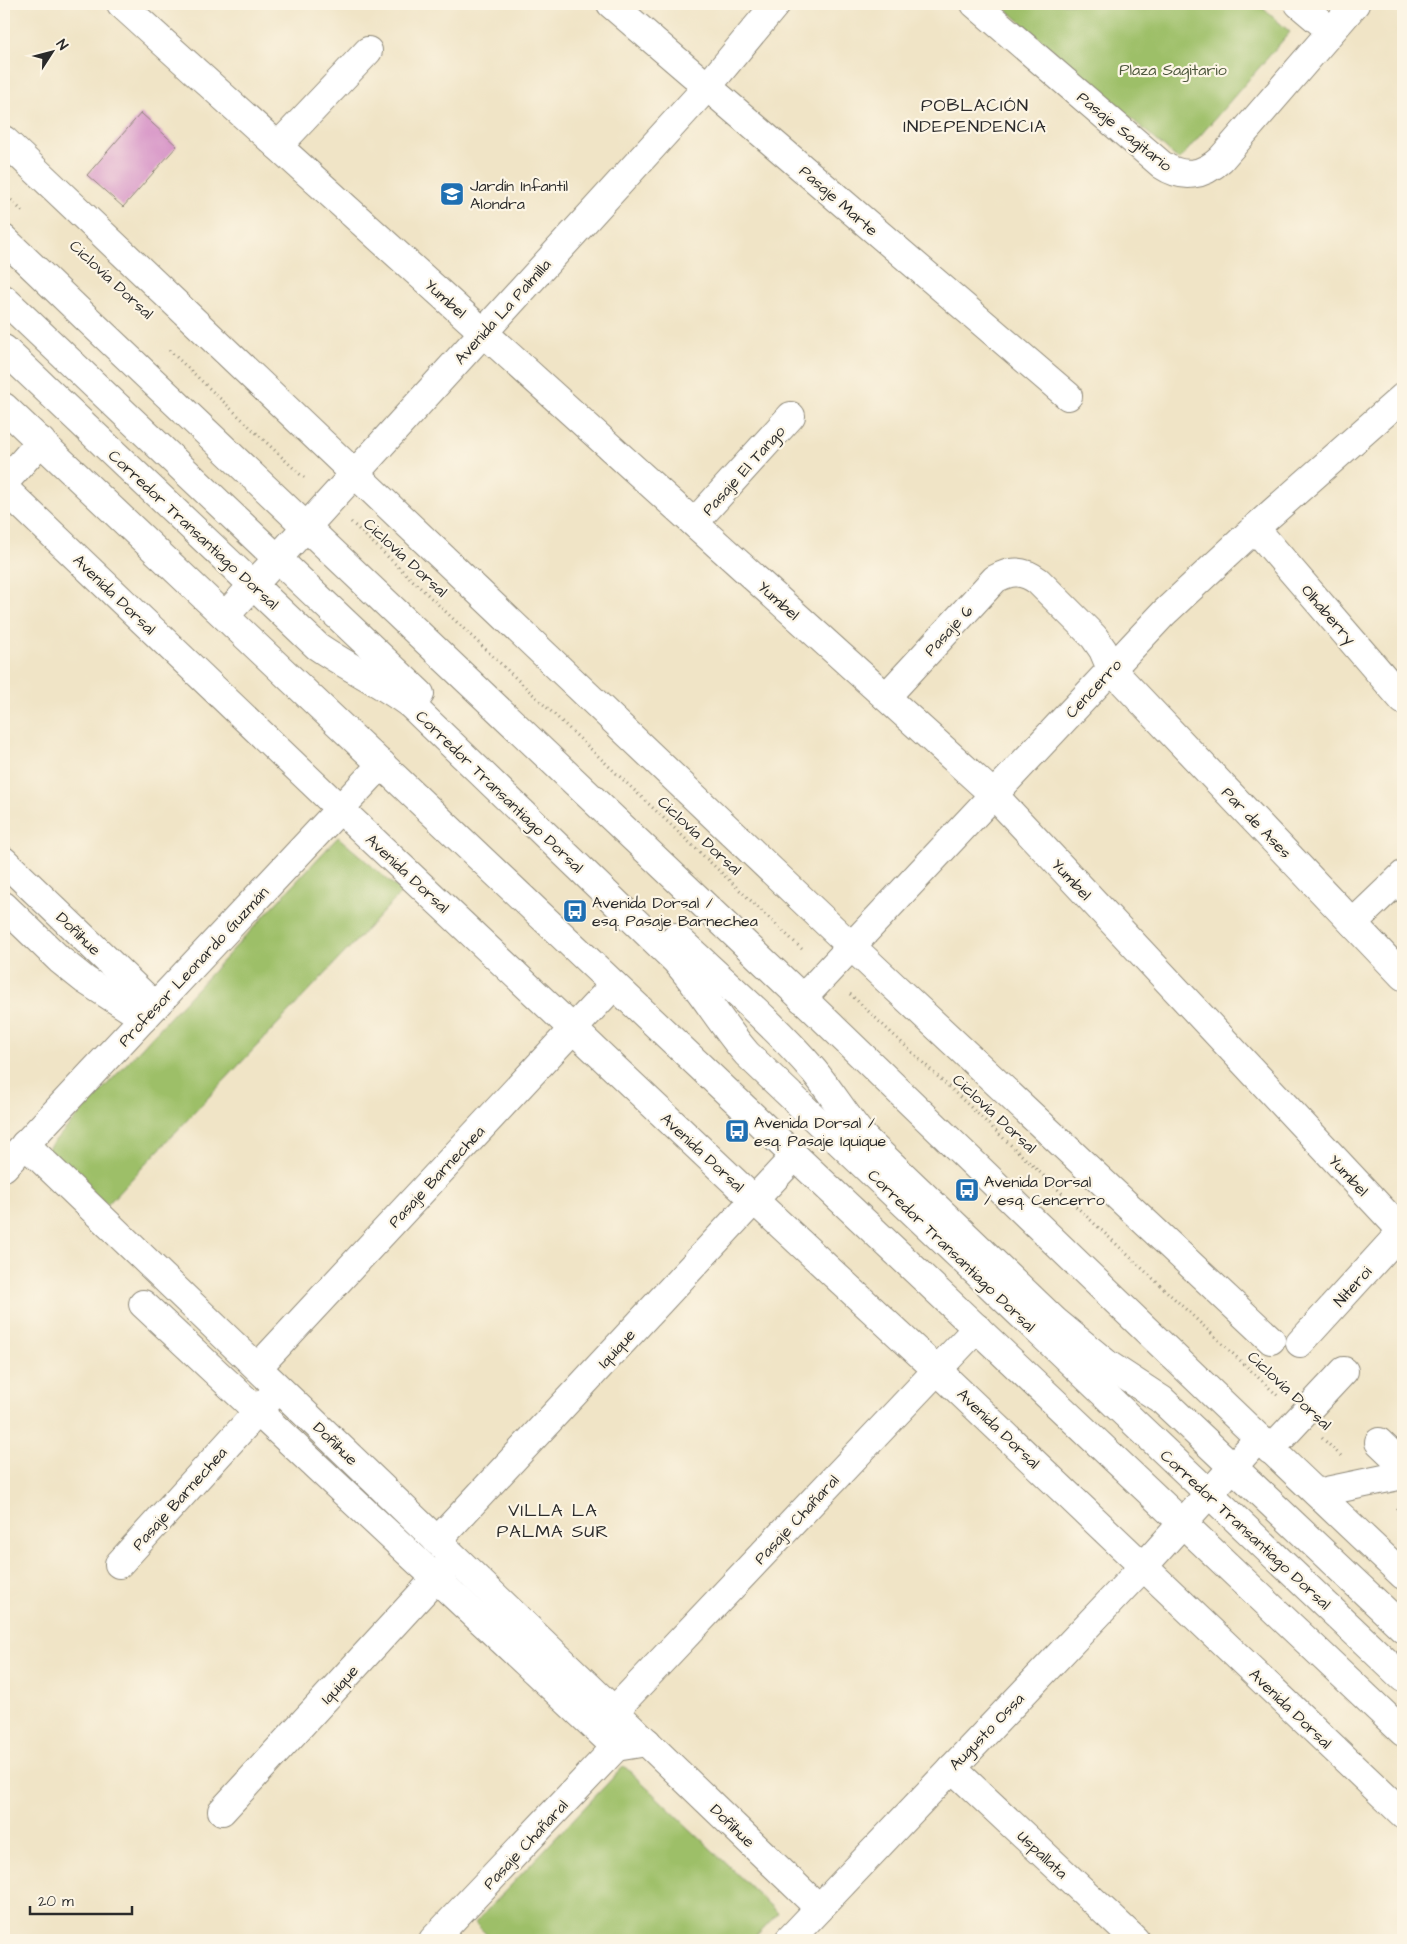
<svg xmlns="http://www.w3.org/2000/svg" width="1407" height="1944" font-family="'Architects Daughter',sans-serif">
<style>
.green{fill:#9dbf68;stroke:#64754a}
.building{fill:#d590c6}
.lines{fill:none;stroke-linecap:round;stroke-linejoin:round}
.minor-casing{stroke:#8e8878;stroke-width:30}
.major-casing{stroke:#8e8878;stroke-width:30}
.path{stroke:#8e8878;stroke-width:3;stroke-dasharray:1 4;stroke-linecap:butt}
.minor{stroke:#fff;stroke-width:28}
.major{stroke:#fff;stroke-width:28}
.labels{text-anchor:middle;stroke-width:4.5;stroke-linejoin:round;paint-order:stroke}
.park-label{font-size:16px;fill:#4d573d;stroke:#fcf5e5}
.street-label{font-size:16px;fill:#2b2b2b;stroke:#fcf5e5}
.poi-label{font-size:16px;fill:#2b2b2b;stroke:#fcf5e5;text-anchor:start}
.neighbourhood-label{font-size:18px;letter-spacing:1px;fill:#2b2b2b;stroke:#fcf5e5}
</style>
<rect width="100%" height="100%" fill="#fcf5e5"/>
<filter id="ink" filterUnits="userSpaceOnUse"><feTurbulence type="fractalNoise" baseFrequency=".02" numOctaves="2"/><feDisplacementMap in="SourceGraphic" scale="10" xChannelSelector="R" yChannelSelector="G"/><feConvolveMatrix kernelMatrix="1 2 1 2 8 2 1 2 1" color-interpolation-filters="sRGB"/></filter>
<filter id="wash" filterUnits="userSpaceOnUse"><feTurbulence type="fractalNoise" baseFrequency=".0096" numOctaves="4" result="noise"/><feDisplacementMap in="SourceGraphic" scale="20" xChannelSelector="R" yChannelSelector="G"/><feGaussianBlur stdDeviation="1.12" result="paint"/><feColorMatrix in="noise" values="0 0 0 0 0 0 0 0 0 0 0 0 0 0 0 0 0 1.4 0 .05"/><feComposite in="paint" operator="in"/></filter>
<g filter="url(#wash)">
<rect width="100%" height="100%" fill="#f0e4c6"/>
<g class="green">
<path d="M1000 4H1258L1290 32 1179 160Z"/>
<path d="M338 837 402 892 107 1205 47 1149Z"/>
<path d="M624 1766 778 1913 752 1940H492L475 1923Z"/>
</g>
<g id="blocks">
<path class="building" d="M141 113 177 146 123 207 87 175Z"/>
</g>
</g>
<g filter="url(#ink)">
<use href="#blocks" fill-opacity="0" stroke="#8e8878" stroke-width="1"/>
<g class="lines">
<defs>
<g id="minor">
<path d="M121 4 993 794 1402 1231"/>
<path d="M611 4 1068 396"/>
<path d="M975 4 1162 165C1183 179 1203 176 1221 159L1355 4"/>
<path d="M1299 4 1331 31"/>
<path d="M4 140 851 946 1271 1340"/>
<path d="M278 146 368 51"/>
<path d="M4 299 420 694"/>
<path d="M4 349 317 646C347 667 381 682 411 705L675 960C702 990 721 1024 747 1054L1403 1678"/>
<path d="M4 483 41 441"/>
<path d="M4 488 340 809 754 1200 937 1370 1403 1814"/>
<path d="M694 523 791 416"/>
<path d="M1255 528 1403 700"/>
<path d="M225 616 707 87 776 4"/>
<path d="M886 697 995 579C1011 570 1023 570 1038 581L1094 637 1103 650 1111 669 1403 976"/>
<path d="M4 861 155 1006"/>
<path d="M4 906 60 960 85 980 144 1018"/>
<path d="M1353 923 1403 875"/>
<path d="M676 937C723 981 773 1023 814 1071 832 1093 846 1117 865 1139L1055 1321 1107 1364 1162 1400 1403 1628"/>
<path d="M802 999 1164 613 1255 528 1403 397"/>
<path d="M25 1144 819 1908"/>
<path d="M4 1167 382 764"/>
<path d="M143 1304 616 1747 647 1742"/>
<path d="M1300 1343 1403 1230"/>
<path d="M258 1367 614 985"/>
<path d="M1379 1442 1403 1465"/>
<path d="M1270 1450 1344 1371"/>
<path d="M1317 1493 1403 1475"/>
<path d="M437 1541 795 1156"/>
<path d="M119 1564 270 1398"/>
<path d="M614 1711 977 1328"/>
<path d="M952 1768 1135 1940"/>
<path d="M222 1811 449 1564"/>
<path d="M433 1940 616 1747"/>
<path d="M789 1940 1143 1567 1258 1439"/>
</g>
<g id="major">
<path d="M4 239C268 493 535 744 800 996 1001 1189 1200 1384 1403 1575"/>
<path d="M4 407 1403 1732"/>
</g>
</defs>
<use href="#minor" class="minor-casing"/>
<use href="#major" class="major-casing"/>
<g class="path">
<path d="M4 193 23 212"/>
<path d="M169 350 306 480"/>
<path d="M351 522 804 951"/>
<path d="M850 994 1278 1396"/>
<path d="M1322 1438 1341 1456"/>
<path d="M1397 1508 1403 1514"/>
</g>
<use href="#minor" class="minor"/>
<use href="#major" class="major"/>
</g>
</g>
<defs>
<symbol id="school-square" viewBox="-11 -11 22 22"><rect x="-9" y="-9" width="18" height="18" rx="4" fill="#1f6fb2" stroke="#fcf5e5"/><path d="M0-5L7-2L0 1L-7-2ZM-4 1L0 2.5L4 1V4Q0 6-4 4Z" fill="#fff"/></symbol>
<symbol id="bus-square" viewBox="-11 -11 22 22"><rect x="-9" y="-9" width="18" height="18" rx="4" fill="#1f6fb2" stroke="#fcf5e5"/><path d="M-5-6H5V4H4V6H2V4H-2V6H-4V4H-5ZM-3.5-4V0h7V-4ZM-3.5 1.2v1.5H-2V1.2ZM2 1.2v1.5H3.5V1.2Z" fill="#fff"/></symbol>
</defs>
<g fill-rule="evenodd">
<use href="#school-square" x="438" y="180" width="28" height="28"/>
<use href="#bus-square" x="561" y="897" width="28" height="28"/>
<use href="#bus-square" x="723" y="1117" width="28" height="28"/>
<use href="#bus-square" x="953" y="1176" width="28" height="28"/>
</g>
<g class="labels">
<g class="park-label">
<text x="1173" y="75">Plaza Sagitario</text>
</g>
<g class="street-label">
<text transform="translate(1125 131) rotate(39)" y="6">Pasaje Sagitario</text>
<text transform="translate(839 200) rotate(41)" y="6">Pasaje Marte</text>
<text transform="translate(112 279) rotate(43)" y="6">Ciclovía Dorsal</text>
<text transform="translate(446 298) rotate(42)" y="6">Yumbel</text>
<text transform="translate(502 311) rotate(-48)" y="6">Avenida La Palmilla</text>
<text transform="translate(743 470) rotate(-48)" y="6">Pasaje El Tango</text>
<text transform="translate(194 529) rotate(43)" y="6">Corredor Transantiago Dorsal</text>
<text transform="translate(406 557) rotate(43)" y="6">Ciclovía Dorsal</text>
<text transform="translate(115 594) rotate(44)" y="6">Avenida Dorsal</text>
<text transform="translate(779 600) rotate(42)" y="6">Yumbel</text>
<text transform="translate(1329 614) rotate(49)" y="6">Olhaberry</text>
<text transform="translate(948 630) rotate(-47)" y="6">Pasaje 6</text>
<text transform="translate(1093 688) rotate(-47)" y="6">Cencerro</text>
<text transform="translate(500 791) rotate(44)" y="6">Corredor Transantiago Dorsal</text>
<text transform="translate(1257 822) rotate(46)" y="6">Par de Ases</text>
<text transform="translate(700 835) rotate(43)" y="6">Ciclovía Dorsal</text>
<text transform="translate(408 873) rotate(43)" y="6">Avenida Dorsal</text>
<text transform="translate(1072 879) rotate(47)" y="6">Yumbel</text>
<text transform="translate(79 933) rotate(44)" y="6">Doñihue</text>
<text transform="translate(193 966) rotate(-47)" y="6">Profesor Leonardo Guzmán</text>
<text transform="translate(995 1113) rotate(43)" y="6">Ciclovía Dorsal</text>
<text transform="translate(703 1152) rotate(43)" y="6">Avenida Dorsal</text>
<text transform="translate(1349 1175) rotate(47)" y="6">Yumbel</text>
<text transform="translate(436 1176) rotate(-47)" y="6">Pasaje Barnechea</text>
<text transform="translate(952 1250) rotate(44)" y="6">Corredor Transantiago Dorsal</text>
<text transform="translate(1352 1286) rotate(-48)" y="6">Niteroi</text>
<text transform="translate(616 1348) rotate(-47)" y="6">Iquique</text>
<text transform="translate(1290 1390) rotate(43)" y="6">Ciclovía Dorsal</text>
<text transform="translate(999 1428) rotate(44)" y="6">Avenida Dorsal</text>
<text transform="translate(336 1443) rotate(44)" y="6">Doñihue</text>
<text transform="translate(179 1498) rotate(-48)" y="6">Pasaje Barnechea</text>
<text transform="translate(796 1519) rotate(-47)" y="6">Pasaje Chañaral</text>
<text transform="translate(1246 1529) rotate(43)" y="6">Corredor Transantiago Dorsal</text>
<text transform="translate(339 1684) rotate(-47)" y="6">Iquique</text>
<text transform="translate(1291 1708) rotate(44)" y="6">Avenida Dorsal</text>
<text transform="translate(986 1731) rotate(-46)" y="6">Augusto Ossa</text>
<text transform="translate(733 1825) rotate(44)" y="6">Doñihue</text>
<text transform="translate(525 1844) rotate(-47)" y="6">Pasaje Chañaral</text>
<text transform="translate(1043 1854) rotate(43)" y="6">Uspallata</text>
</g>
<g class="poi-label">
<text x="470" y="191">Jardín Infantil<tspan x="470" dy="18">Alondra</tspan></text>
<text x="592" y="908">Avenida Dorsal /<tspan x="592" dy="18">esq. Pasaje Barnechea</tspan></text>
<text x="754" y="1128">Avenida Dorsal /<tspan x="754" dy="18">esq. Pasaje Iquique</tspan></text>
<text x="984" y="1187">Avenida Dorsal<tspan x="984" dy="18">/ esq. Cencerro</tspan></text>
</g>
<g class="neighbourhood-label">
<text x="975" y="111">POBLACIÓN<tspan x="975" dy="21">INDEPENDENCIA</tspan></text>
<text x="553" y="1516">VILLA LA<tspan x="553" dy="21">PALMA SUR</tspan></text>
</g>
</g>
<rect width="1407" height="1944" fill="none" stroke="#fcf5e5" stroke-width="20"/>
<g transform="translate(52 52) rotate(54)" stroke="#fcf5e5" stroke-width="4" paint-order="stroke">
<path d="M0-4L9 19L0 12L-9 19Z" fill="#2b2b2b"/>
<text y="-8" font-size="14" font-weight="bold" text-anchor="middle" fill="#2b2b2b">N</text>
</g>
<path d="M30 1906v8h102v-8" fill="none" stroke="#2b2b2b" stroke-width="2.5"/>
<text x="38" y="1906" font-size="15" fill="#2b2b2b" stroke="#fcf5e5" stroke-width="4" paint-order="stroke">20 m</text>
</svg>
